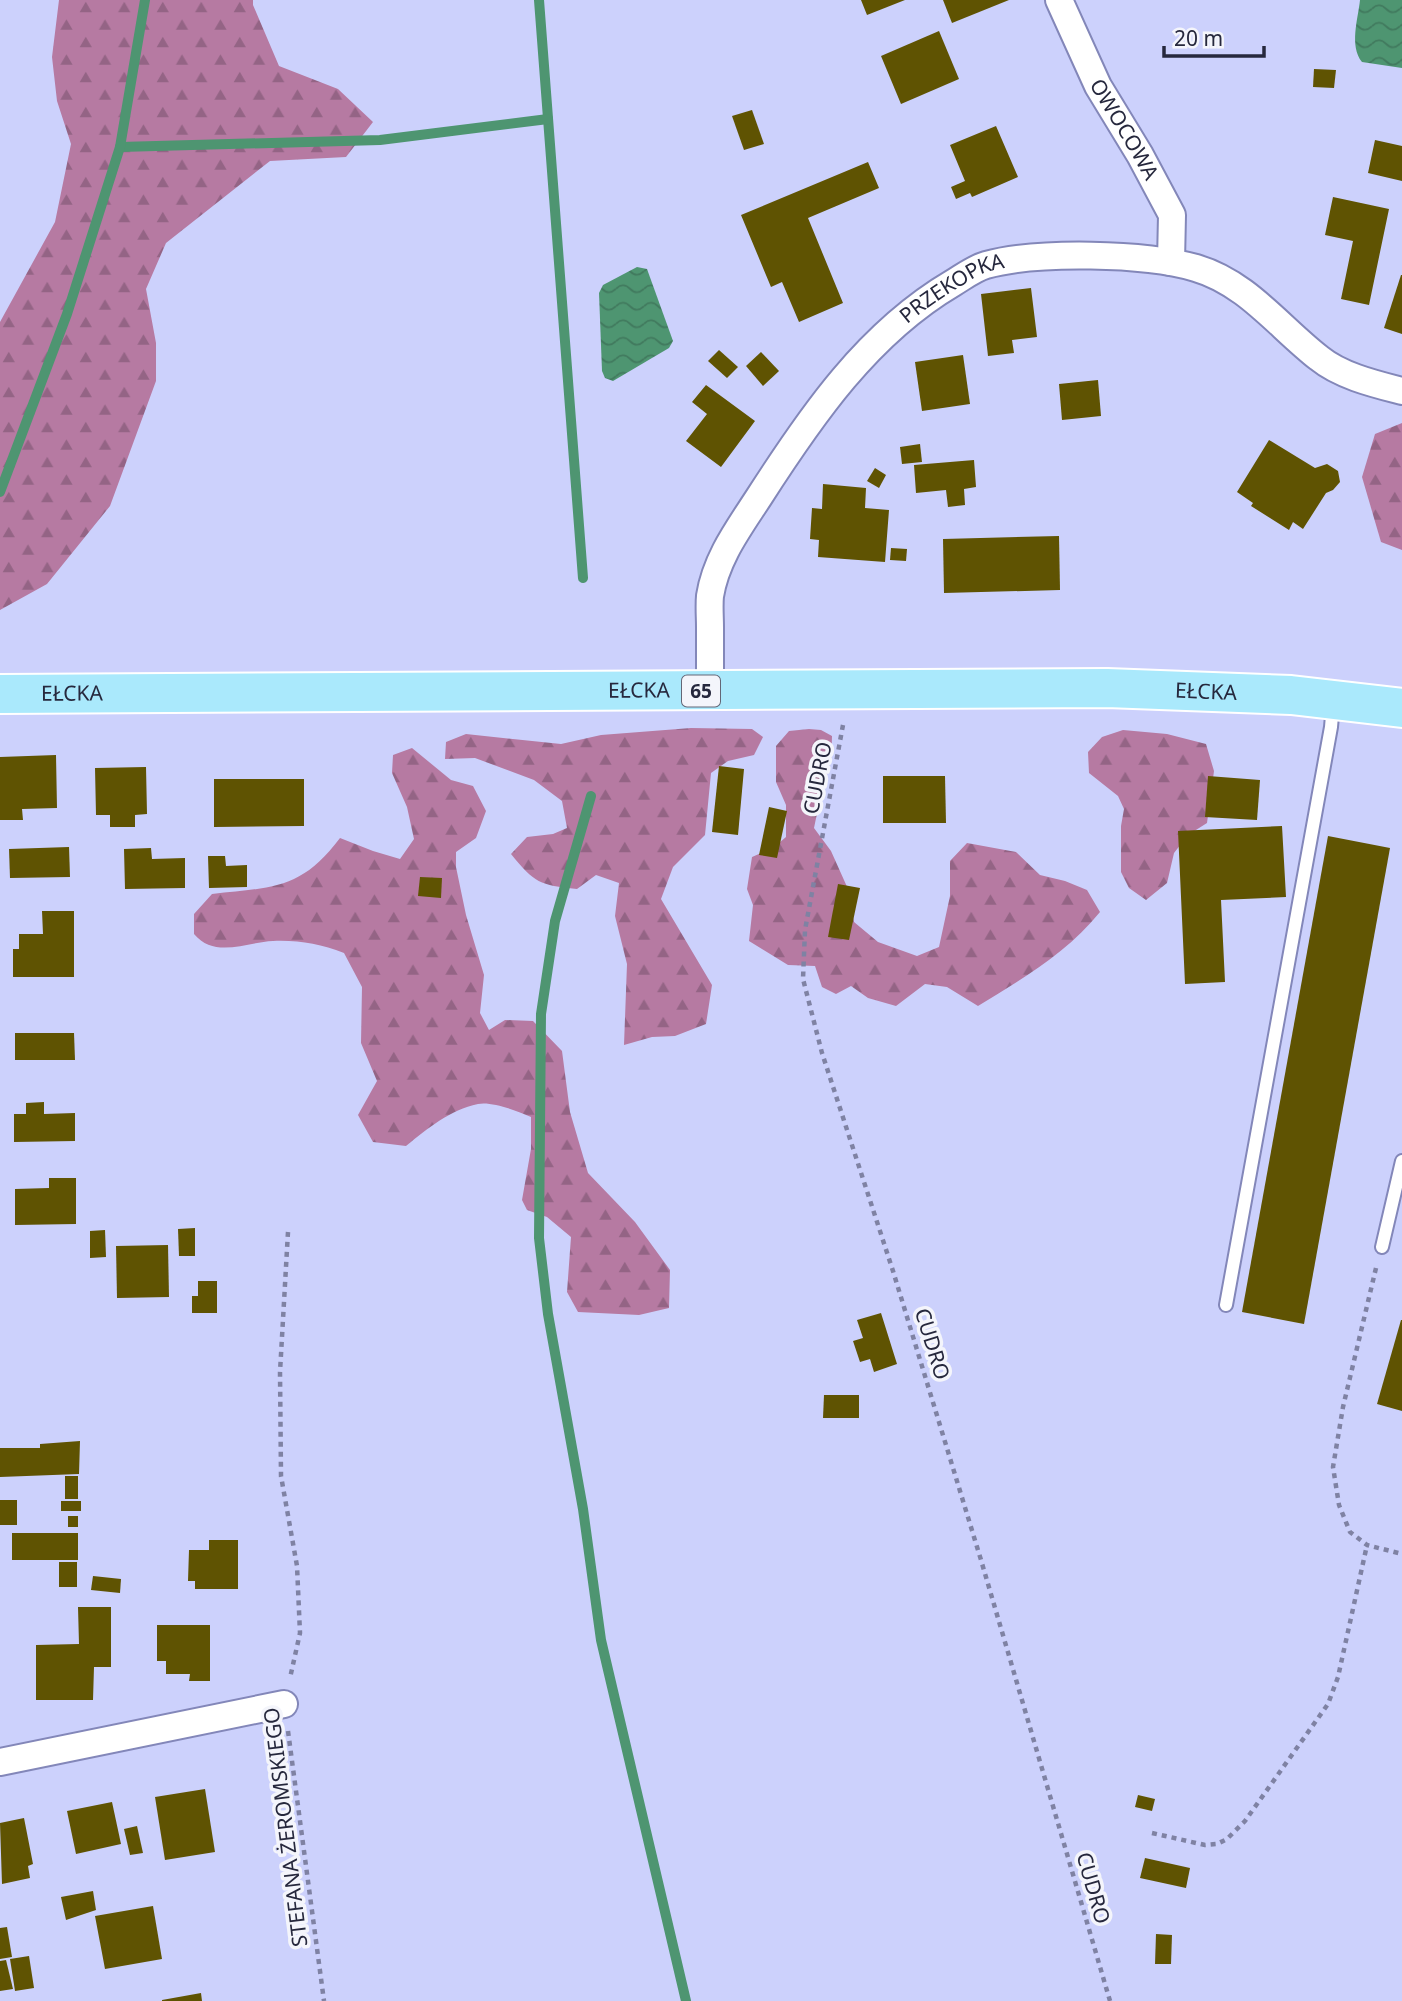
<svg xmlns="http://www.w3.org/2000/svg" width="1402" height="2001" font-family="'Noto Sans',sans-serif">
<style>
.forest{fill:url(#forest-firs)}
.water{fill:url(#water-waves)}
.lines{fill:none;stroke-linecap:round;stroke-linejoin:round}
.stream{stroke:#4e9571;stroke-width:10}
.building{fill:#5f5302}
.service-casing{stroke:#8387b9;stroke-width:16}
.minor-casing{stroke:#8387b9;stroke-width:30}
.primary-casing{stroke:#fff;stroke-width:42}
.path{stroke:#7f82a3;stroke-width:4.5;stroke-dasharray:5 5;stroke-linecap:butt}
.service{stroke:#fff;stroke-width:12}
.minor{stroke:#fff;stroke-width:26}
.primary{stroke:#aae9fc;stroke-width:38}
.labels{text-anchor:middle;stroke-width:7;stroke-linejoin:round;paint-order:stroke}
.shield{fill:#f4f5fb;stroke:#646676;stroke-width:2}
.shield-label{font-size:19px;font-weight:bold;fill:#26283d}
.street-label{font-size:21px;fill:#26283d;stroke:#f4f5fb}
</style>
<defs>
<pattern id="forest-firs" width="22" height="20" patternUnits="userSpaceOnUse" patternTransform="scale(1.75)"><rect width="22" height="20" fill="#b67aa2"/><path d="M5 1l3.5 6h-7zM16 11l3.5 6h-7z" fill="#946485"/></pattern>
<pattern id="water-waves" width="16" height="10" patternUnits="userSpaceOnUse" patternTransform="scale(1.75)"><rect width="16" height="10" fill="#4e9571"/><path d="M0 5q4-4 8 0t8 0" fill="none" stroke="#417a5e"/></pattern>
</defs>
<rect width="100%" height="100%" fill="#ccd1fc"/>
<g class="forest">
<path d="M59 0H253V5L279 66 338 89 373 122 346 157 270 161 166 243 146 289 156 343V381L110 506 47 584 0 610V322L55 222 71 144 57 101 52 57Z"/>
<path d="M1402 423V550L1381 542 1362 477 1375 434Z"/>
<path d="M691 728 752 729 763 737 754 755 728 761 711 773 705 835 673 867 661 899 712 985 706 1024 675 1036 652 1037 624 1045 627 964 615 916 619 883 596 875 577 889C539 885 535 883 511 854L527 837 553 834 567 828 562 801 534 780 475 758 445 759 446 742 466 734 561 744 601 735Z"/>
<path d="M809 729 821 730 832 736C832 768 820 797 814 828L831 851 848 889 854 922 878 942 917 956 939 947 950 896V861L967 843 1016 852 1040 875 1065 881 1087 890 1100 912C1067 953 1022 979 978 1006L947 987 925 984 896 1006 868 998 851 986 836 994 822 987 815 966 788 965 749 941 753 905 747 889 752 857 773 848 786 837V805L776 782V746L789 731Z"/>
<path d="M1123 730 1167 734 1206 744 1214 771 1207 823 1188 835 1174 853 1167 883 1146 900 1129 888 1121 872V826L1124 809 1118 796 1089 773 1088 752 1102 737Z"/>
<path d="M412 748 451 780 473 786 486 811 476 838 456 852V867L466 915 484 975 480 1013 489 1030 505 1020 533 1021 562 1051 570 1112 588 1173 635 1222 670 1270 669 1308 639 1315 578 1312 567 1292 571 1237 547 1217 527 1210 522 1200 531 1149V1117C518 1111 491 1101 478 1104 450 1110 428 1128 406 1146L373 1142 358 1115 377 1081 361 1043 362 987 344 953C320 944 299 940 273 941 246 942 215 959 194 934V914L212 894C273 887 301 890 340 838L373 851 400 859 414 839 407 807 392 773 393 755Z"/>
</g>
<g class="water">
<path d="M1360 0H1402V68L1362 62C1349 46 1358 19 1360 0Z"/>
<path d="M637 267 647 269 673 341 669 348 613 381 605 378 602 371 599 293 603 285Z"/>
</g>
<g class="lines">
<g class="stream">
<path d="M539 0 583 578"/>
<path d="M120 147 380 140 548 119"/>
<path d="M0 492 67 314 120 147 145 0"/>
<path d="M591 796 555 921 541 1014 539 1238 548 1314 583 1509 601 1640 686 2001"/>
</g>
</g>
<g class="building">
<path d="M861 0H905L867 15Z"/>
<path d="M943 0H1009L952 23Z"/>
<path d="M939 31 959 79 901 104 881 56Z"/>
<path d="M1314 69 1336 70 1334 88 1313 87Z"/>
<path d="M752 110 764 144 744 150 732 116Z"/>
<path d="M996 126 1018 177 972 197 970 193 956 199 951 187 965 181 950 145Z"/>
<path d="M1375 140 1402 146V181L1368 173Z"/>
<path d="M868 162 879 188 808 218 843 303 799 322 782 282 771 287 741 215Z"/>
<path d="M1333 197 1389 209 1369 305 1341 299 1353 241 1325 235Z"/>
<path d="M1401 275H1402V334L1384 328Z"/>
<path d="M1031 288 1037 337 1012 340 1014 353 988 356 981 294Z"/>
<path d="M719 350 738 367 727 378 708 361Z"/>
<path d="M761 352 779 371 763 386 746 366Z"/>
<path d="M963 355 970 404 922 411 915 362Z"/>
<path d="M1098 380 1101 416 1062 420 1059 384Z"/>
<path d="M706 385 755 421 721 467 686 441 707 414 692 402Z"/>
<path d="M1269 440 1315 468 1327 464 1338 471 1340 482 1333 490 1326 493 1303 529 1293 522 1289 530 1251 506 1253 503 1237 492Z"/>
<path d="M920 444 922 462 902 464 900 447Z"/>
<path d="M974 460 976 487 964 489 965 505 948 507 946 490 916 493 914 465Z"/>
<path d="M875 468 886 475 879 488 867 481Z"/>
<path d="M823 484 866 488 865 508 889 510 885 562 818 557 819 540 810 539 812 508 822 509Z"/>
<path d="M1059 536 1060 590 944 593 943 539Z"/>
<path d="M891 548 907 549 906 561 890 560Z"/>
<path d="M56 755 57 808 22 809 23 820H0V757Z"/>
<path d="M719 766 744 769 738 835 712 832Z"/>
<path d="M146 767 147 814 135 815V827H110V815H96L95 768Z"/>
<path d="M883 776H945L946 823H883Z"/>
<path d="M1208 776 1260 780 1257 820 1205 817Z"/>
<path d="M214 779H304V826L214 827Z"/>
<path d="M769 807 787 811 777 858 759 855Z"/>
<path d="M1282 826 1286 897 1221 900 1225 982 1185 984 1178 831Z"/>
<path d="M1328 836 1390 848 1304 1324 1242 1312Z"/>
<path d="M69 847 70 877 10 878 9 849Z"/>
<path d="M151 848 152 859 185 858V888L125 889 124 849Z"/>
<path d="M208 856H225L226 866 247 865V887L209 888Z"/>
<path d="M420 877 442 878 441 898 418 896Z"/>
<path d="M838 884 860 888 849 940 828 937Z"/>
<path d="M42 911H74V977H13V949H19V934H43Z"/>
<path d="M15 1033H74L75 1060H15Z"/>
<path d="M44 1102V1114L75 1113V1141L14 1142V1114H26V1103Z"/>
<path d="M49 1178H76V1224L15 1225V1189L49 1188Z"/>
<path d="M195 1228V1256H179L178 1229Z"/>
<path d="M105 1230 106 1257 90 1258V1231Z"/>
<path d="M168 1245 169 1297 117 1298 116 1246Z"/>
<path d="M198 1281H217V1313H192V1296H198Z"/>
<path d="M881 1313 897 1364 874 1372 870 1359 860 1362 853 1341 863 1338 857 1320Z"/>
<path d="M1401 1320H1402V1411L1377 1404Z"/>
<path d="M824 1395H859V1418H823Z"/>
<path d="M80 1441 79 1474 0 1477V1448H40V1444Z"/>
<rect x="65" y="1476" width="13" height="23"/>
<rect x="0" y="1500" width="17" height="25"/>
<rect x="61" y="1501" width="20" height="10"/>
<rect x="68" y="1516" width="10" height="11"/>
<rect x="12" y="1533" width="66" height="27"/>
<path d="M209 1540H238V1589H195V1581H188L189 1550H209Z"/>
<rect x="59" y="1562" width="18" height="25"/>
<path d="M93 1576 121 1579 120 1593 91 1590Z"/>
<path d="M78 1607H111V1667H94L93 1700H36V1645L79 1644Z"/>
<path d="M157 1625H210V1681H189L190 1674H166V1661H157Z"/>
<path d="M205 1789 215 1852 165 1860 155 1797Z"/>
<path d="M1138 1795 1155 1799 1152 1811 1135 1807Z"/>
<path d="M112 1802 121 1844 76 1854 67 1811Z"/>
<path d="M24 1818 33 1864 28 1866 30 1878 2 1884 0 1823Z"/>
<path d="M137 1826 143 1853 130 1855 124 1829Z"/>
<path d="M1145 1858 1190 1868 1186 1888 1140 1878Z"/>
<path d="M93 1891 96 1910 66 1920 61 1897Z"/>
<path d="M153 1906 162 1959 105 1969 95 1916Z"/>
<path d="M7 1927 12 1957 0 1959V1928Z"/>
<path d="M1156 1934 1172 1935 1171 1964H1155Z"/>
<path d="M29 1956 34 1988 15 1991 10 1959Z"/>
<path d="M6 1960 13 1989 0 1991V1961Z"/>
<path d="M201 1993 202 2001H162V2000Z"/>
</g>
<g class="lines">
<defs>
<g id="service">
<path d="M1382 1247 1402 1161"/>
<path d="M1226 1305 1331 727 1333 704"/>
</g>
<g id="minor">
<path id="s1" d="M1059 0 1098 86 1140 155 1172 215 1171 262"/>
<path id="s2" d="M710 691C710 670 710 649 710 627 710 617 709 606 710 596 716 558 739 528 759 497 811 416 868 333 953 283 963 277 975 268 986 265 1038 251 1144 253 1196 268 1247 283 1278 326 1319 358 1341 376 1375 384 1402 391"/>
<path d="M0 1762 284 1704"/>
</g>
<g id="primary">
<path id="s3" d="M0 694 1107 688 1291 695 1402 708"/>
</g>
</defs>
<use href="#service" class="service-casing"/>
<use href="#minor" class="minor-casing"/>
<use href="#primary" class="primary-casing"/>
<g class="path">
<path d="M843 725 805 930 803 979 822 1053 893 1271 981 1560 1110 2001"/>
<path d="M288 1232 280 1372 281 1476 297 1566 300 1633 290 1678"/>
<path d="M1376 1268 1343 1407 1333 1467 1339 1505 1350 1532 1367 1545 1402 1554"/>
<path d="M288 1731 324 2001"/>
<path d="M1152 1833 1205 1845 1217 1844 1227 1839 1245 1821 1328 1704 1338 1677 1367 1545"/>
</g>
<use href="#service" class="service"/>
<use href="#minor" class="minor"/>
<use href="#primary" class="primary"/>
</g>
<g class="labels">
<rect class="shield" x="682" y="675.5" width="38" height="31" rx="5"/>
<g class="shield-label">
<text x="701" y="698">65</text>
</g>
<g class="street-label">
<text dy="7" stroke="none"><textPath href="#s1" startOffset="145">OWOCOWA</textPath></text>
<text dy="7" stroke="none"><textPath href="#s2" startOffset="495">PRZEKOPKA</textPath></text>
<text dy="7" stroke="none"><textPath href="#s3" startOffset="639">EŁCKA</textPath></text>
<text dy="7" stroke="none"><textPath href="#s3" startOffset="1206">EŁCKA</textPath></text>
<text dy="7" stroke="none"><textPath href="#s3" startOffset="72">EŁCKA</textPath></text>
<text transform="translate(818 778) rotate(-79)" y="7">CUDRO</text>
<text transform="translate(932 1344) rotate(73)" y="7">CUDRO</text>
<text transform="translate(286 1827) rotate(-97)" y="7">STEFANA ŻEROMSKIEGO</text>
<text transform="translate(1093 1888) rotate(74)" y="7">CUDRO</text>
</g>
</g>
<path d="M1164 46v10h100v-10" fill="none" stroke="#26283d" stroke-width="3.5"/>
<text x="1174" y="46" font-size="21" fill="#26283d" stroke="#f4f5fb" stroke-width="5" paint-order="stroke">20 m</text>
</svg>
